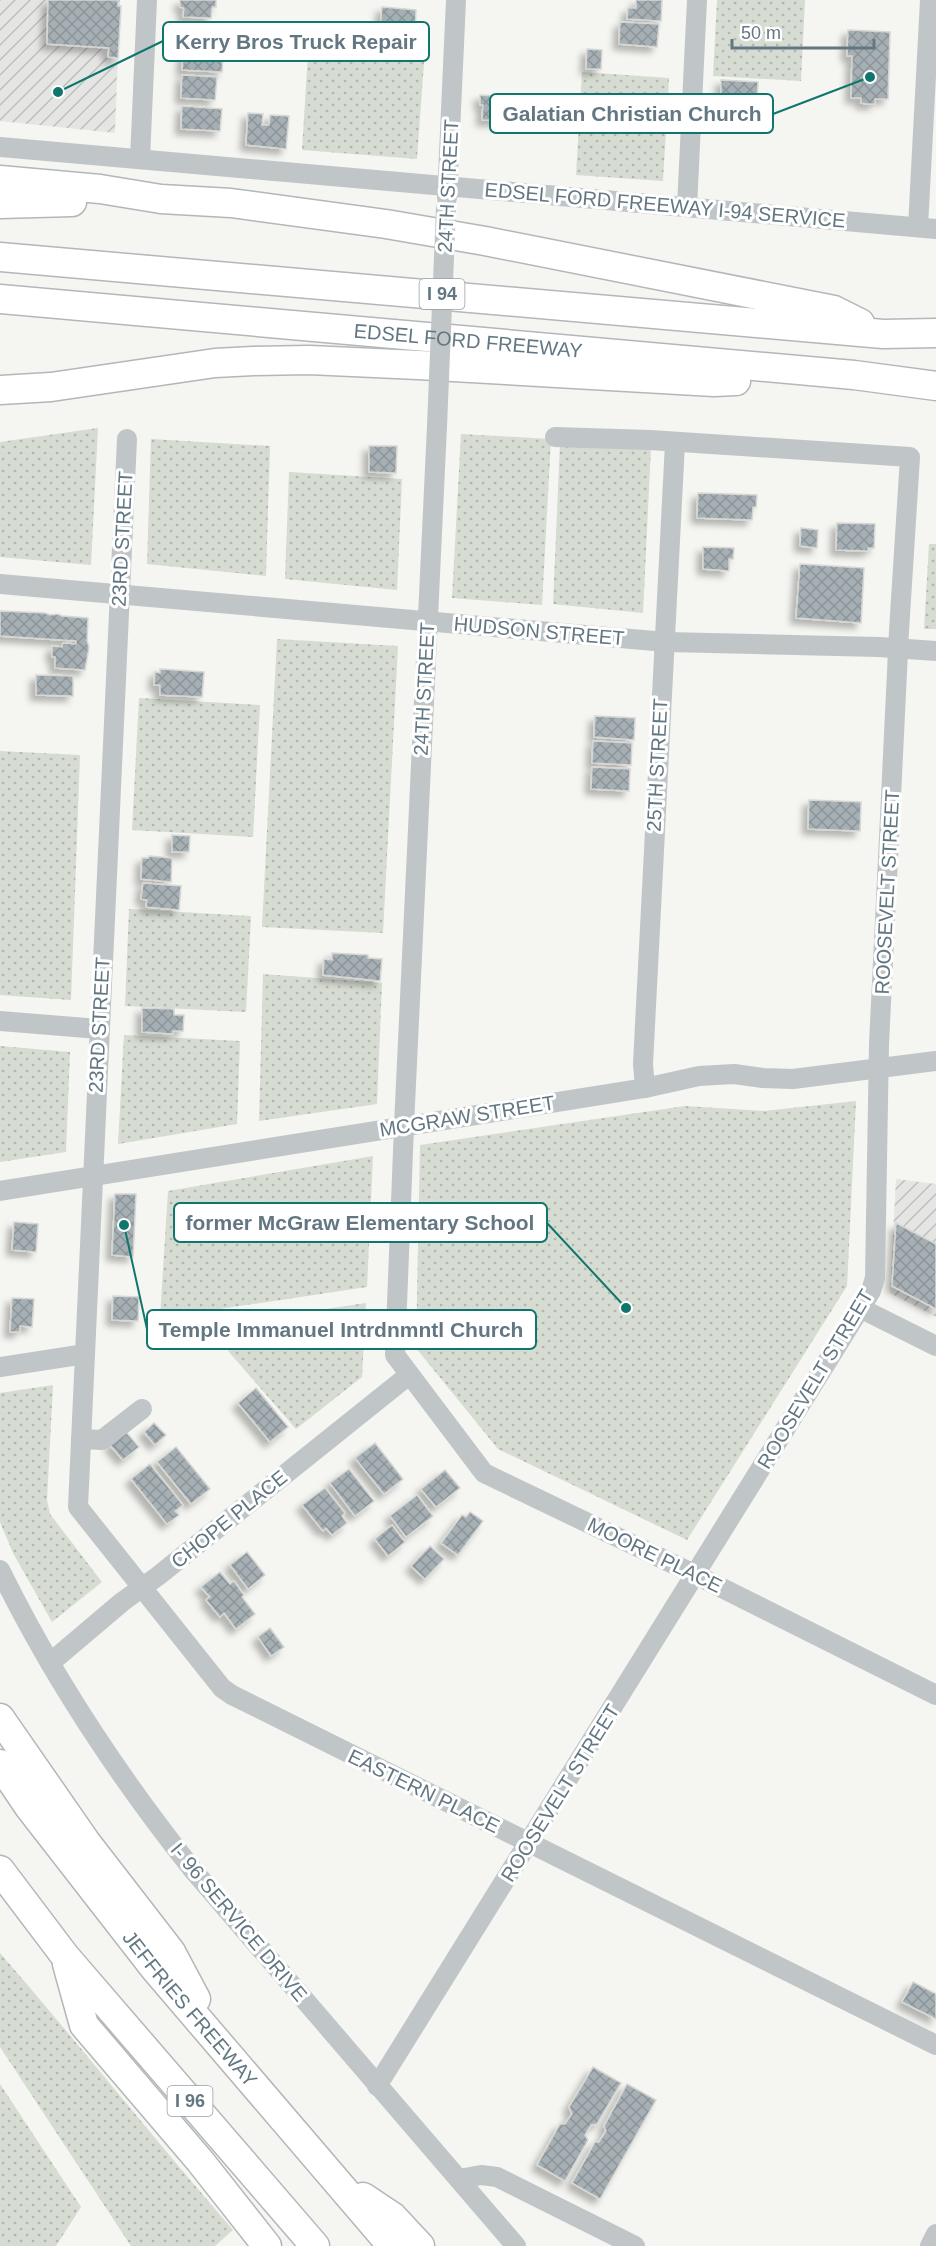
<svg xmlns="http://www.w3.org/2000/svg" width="936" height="2246" font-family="Helvetica,sans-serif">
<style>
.industrial{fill:url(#industrial-furrows)}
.grass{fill:url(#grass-dots)}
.building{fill:url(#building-cross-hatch);stroke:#d6d6d4;stroke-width:1.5;filter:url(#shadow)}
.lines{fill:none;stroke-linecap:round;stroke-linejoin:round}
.highway-casing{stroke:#b3b7ba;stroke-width:31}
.minor{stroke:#c0c5c7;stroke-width:20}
.highway{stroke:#fff;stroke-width:28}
.minor-bridge{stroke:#c0c5c7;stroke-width:20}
.labels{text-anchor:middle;stroke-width:6;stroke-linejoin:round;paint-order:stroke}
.shield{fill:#fff;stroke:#92a0a8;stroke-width:1.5}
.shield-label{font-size:18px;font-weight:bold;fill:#637783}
.street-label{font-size:20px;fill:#637783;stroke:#fff}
.leader{fill:none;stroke:#0f766e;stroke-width:2}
.callout-dot{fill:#0f766e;stroke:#fff;stroke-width:2}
.callout{fill:#fff;stroke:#0f766e;stroke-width:2}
.callout-label{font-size:21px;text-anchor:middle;font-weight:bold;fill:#637783}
</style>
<defs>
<pattern id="industrial-furrows" width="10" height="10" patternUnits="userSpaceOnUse" patternTransform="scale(1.5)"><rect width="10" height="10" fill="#e5e6e4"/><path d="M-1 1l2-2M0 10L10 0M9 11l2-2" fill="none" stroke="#bdbfbe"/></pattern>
<pattern id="grass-dots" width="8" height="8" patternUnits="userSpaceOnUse" patternTransform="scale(1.5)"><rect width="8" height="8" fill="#d6dcd2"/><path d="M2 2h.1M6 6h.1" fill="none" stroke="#b1b7b0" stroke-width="1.8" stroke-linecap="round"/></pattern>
<pattern id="building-cross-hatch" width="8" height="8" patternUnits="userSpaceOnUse" patternTransform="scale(1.5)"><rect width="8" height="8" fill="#a6b0b4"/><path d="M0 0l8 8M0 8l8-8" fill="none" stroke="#8b9498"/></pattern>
<filter id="shadow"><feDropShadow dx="-5.5" dy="5.5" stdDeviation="3" flood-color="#0004"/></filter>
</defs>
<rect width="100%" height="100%" fill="#f5f5f1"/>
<g class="industrial">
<path d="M0 0H120L115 133 0 121Z"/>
<path d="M896 1179 936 1184V1317L890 1293Z"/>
</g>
<g class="grass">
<path d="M717 0H805L801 81 713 76Z"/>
<path d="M308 54 424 62 417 159 302 150Z"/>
<path d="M582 72 669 78 663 181 576 175Z"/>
<path d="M98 428 91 565 0 557V442Z"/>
<path d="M461 434 551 439 542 605 452 598Z"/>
<path d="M151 439 270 446 266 576 147 564Z"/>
<path d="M560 443 651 448 643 613 553 604Z"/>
<path d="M289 472 402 479 397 590 285 579Z"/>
<path d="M929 544H936V629H924Z"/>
<path d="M277 639 398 646 383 933 262 927Z"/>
<path d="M139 698 260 705 253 837 132 830Z"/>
<path d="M0 751 80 755 71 1000 0 995Z"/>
<path d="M129 909 251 916 246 1012 125 1006Z"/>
<path d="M263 974 382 983 377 1104 259 1121Z"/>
<path d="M124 1035 240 1041 237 1124 118 1144Z"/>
<path d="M0 1046 70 1052 66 1152 0 1162Z"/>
<path d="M856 1101 847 1286 687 1540 498 1449 416 1348 420 1145 685 1106 764 1111Z"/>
<path d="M373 1156 367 1287 160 1318 168 1191Z"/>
<path d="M366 1303 362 1377 296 1429 228 1351 265 1318Z"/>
<path d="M53 1385 47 1500 50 1514 102 1582 52 1622 13 1553 0 1522V1393Z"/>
<path d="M0 1953C79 2044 154 2139 233 2230L215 2246H131L0 2047Z"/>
<path d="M0 2084 81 2207 56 2246H0Z"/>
</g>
<g class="building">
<path d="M48 0H118V6H121L118 58 108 57 109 48 47 44Z"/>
<path d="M180 0H216V7H212L211 18 183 17 184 8 180 7Z"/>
<path d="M636 0H662L661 21 627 19 628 8H636Z"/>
<path d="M382 7 416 10 415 33 380 30Z"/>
<path d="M620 22 659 24 657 47 619 44Z"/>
<path d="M848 30 890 32 888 99H875V104H866L861 103V98H851L852 56H847Z"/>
<path d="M184 47 223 50 222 72 182 70Z"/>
<path d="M587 49 602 50 601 69H586Z"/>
<path d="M182 75 217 77 215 100 181 98Z"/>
<path d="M721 80 758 82 757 102 721 101Z"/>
<path d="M480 95 510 97V100H519L518 115 509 114V121L482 120 483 105H480Z"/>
<path d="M182 106 222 109 220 131 181 129Z"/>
<path d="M248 113 263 114 262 125H269L270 115 289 116 286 149 246 145Z"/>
<path d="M369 446H397L396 473 369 472Z"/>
<path d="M698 493 757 495 756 507H753L752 520 697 518Z"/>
<path d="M837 523 875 524 874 548H868V551L836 550Z"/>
<path d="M801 528 818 530 817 548 800 546Z"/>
<path d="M703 547 734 548 733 559H729V571L703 569Z"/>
<path d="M800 564 864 568 861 623 796 618Z"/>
<path d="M0 611 45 613 50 615 58 614 62 616 88 618 87 641 89 647 85 670 55 668V657H52V646L62 647 63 643 76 644V641L0 636Z"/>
<path d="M160 669 204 672 202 697 160 695V685H154L155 672 160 673Z"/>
<path d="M36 675 73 676V696L36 695Z"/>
<path d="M595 716 635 718 634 740 594 737Z"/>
<path d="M593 741 632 743 631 765 592 763Z"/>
<path d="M592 767 630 769 629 791 591 789Z"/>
<path d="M809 800 861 802 860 831 808 829Z"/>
<path d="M172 835 190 836 189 852H172Z"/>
<path d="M149 856 172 858 171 882 141 879 142 858H149Z"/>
<path d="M143 883 181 886 179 910 146 907 147 900 141 899Z"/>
<path d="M332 953 368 955V958L382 959 380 981 323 975 324 959 332 960Z"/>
<path d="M142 1008 174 1009V1015H184L183 1031H173V1034L142 1032Z"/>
<path d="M115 1194H136L133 1257 112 1255Z"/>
<path d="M14 1222 38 1224 36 1252 12 1250Z"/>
<path d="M896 1223 936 1244V1309L892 1286Z"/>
<path d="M113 1296 139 1297 138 1321 112 1320Z"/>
<path d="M12 1298 34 1299 32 1327 20 1326V1332H10Z"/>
<path d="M256 1388 288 1427 270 1442 238 1403Z"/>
<path d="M154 1423 166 1435 155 1445 144 1432Z"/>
<path d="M126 1432 139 1447 123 1460 110 1445Z"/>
<path d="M375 1443 403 1479 384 1494 355 1458Z"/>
<path d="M176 1447 210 1489 191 1504 157 1462Z"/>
<path d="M150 1464 183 1505 175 1511 179 1515 167 1524 131 1479Z"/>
<path d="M349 1469 374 1501 355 1516 330 1483Z"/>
<path d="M445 1470 460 1488 436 1507 421 1489Z"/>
<path d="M325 1488 345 1513 342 1516 347 1523 332 1535 326 1528 323 1531 302 1505Z"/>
<path d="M417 1495 433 1516 406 1537 390 1516Z"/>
<path d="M470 1512 483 1521 458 1555 441 1543 462 1515 466 1517Z"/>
<path d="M392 1525 405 1542 388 1556 375 1539Z"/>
<path d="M430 1546 444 1559 425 1579 411 1566Z"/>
<path d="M247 1552 265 1575 248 1589 230 1565Z"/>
<path d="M220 1572 230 1584 234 1581 244 1595 242 1597 255 1614 236 1629 224 1613 220 1617 206 1600 210 1597 201 1587Z"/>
<path d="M270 1628 284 1647 271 1656 258 1637Z"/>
<path d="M913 1982 936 1994V2019L902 2002Z"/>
<path d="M593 2067 621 2083 597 2124 591 2125 585 2135 588 2140 565 2181 537 2165 560 2124H565L572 2114 569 2107Z"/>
<path d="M627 2084 656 2100 600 2199 572 2183 595 2142H599L606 2131 604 2126Z"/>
</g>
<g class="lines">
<defs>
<g id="highway">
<path d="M0 180 100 189 161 199 231 203 386 224 485 241 834 310 860 323"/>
<path d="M0 204 72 202"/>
<path d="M0 257 883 334 936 333"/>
<path id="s1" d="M0 299 854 375 936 386"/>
<path d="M0 390 51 387 215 363 253 361 309 360 418 365 714 382 736 381"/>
<path d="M0 1718 86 1842 171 1952 196 1999"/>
<path id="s2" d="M0 1764 29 1807 155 1969 392 2246"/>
<path d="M0 1870 65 1956 315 2246"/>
<path d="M67 1964 84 2025 200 2161 267 2246"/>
<path d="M363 2197 393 2217 420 2246"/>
</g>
</defs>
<use href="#highway" class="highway-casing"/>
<g class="minor">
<path d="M0 147 936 229"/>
<path d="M140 159 147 0"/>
<path d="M447 198 456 0"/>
<path d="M687 207 697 0"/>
<path d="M918 227 930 0"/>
<path d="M437 426 404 1126 395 1355 484 1473 694 1574 936 1695"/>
<path d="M127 439 78 1507 222 1688 232 1695 936 2045"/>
<path d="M0 584 666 642 879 647 936 651"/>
<path d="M0 1021 99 1029"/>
<path d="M645 1088 643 1064 675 443"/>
<path d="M0 1191 645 1088 699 1076 734 1074 763 1078 793 1079 936 1061"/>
<path d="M860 1308 936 1346"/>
<path d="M0 1367 85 1354"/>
<path d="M81 1439 102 1440 142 1409"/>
<path d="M0 1570C53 1678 119 1777 193 1870L516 2246"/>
<path d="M50 1663 122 1602 158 1576 409 1375"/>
<path d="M377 2086 871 1291 875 1278 879 1044 899 631 910 457 650 440 555 437"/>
<path d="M459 2179 481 2175 497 2177 635 2246"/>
<path d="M930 2246 936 2234"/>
</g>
<use href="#highway" class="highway"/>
<path class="minor-bridge" d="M437 426 446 209"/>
</g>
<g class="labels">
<g class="shield">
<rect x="419.5" y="279" width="45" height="30" rx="4.5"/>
<rect x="167.5" y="2086" width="45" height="30" rx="4.5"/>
</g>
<g class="shield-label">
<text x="442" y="300">I 94</text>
<text x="190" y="2107">I 96</text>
</g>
<g class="street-label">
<text transform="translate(448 186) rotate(-87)" y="7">24TH STREET</text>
<text transform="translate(665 205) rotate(5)" y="7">EDSEL FORD FREEWAY I-94 SERVICE</text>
<text dy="7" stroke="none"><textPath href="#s1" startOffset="470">EDSEL FORD FREEWAY</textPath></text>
<text transform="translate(122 539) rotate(-87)" y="7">23RD STREET</text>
<text transform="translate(539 631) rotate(5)" y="7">HUDSON STREET</text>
<text transform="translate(424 689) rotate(-87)" y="7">24TH STREET</text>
<text transform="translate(657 765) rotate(-87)" y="7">25TH STREET</text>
<text transform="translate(887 892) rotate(-87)" y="7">ROOSEVELT STREET</text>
<text transform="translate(99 1025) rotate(-87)" y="7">23RD STREET</text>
<text transform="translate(467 1116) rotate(-9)" y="7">MCGRAW STREET</text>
<text transform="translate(815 1379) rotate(-59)" y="7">ROOSEVELT STREET</text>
<text transform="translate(229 1519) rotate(-39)" y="7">CHOPE PLACE</text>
<text transform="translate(655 1555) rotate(26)" y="7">MOORE PLACE</text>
<text transform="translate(424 1791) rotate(26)" y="7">EASTERN PLACE</text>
<text transform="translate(560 1793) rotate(-58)" y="7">ROOSEVELT STREET</text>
<text transform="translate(239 1922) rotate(50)" y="7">I- 96 SERVICE DRIVE</text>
<text dy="7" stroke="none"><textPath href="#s2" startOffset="310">JEFFRIES FREEWAY</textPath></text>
</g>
</g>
<path class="leader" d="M58 92L163 41M870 77L773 114M626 1308L547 1223M124 1225L147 1329"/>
<g class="callout-dot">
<circle cx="58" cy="92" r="6"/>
<circle cx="870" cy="77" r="6"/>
<circle cx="626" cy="1308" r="6"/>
<circle cx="124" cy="1225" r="6"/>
</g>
<g class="callout">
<rect x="163" y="22" width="266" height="39" rx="6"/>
<rect x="490" y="94" width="283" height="39" rx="6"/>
<rect x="174" y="1203" width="373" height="39" rx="6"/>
<rect x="147" y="1310" width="389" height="39" rx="6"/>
</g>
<g class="callout-label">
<text x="296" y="49">Kerry Bros Truck Repair</text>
<text x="632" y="121">Galatian Christian Church</text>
<text x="360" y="1230">former McGraw Elementary School</text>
<text x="341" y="1337">Temple Immanuel Intrdnmntl Church</text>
</g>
<path d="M732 39v9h142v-9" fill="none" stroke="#637783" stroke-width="3"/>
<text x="741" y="39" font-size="18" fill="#637783" stroke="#ffffff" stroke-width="4.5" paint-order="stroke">50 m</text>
</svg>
